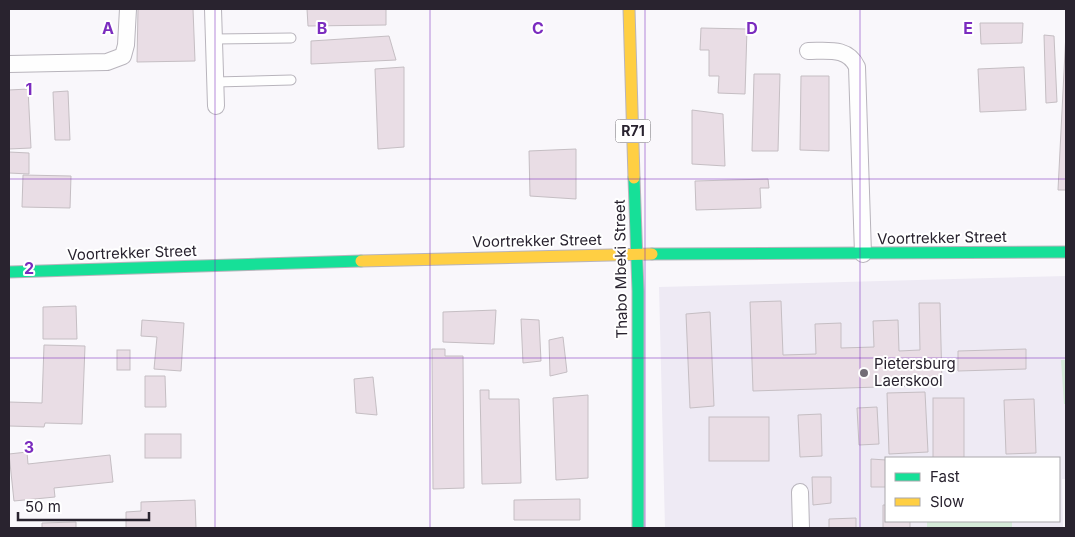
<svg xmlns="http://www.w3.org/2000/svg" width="1075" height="537" font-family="Inter,sans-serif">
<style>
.built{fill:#eeeaf4;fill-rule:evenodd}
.green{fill:#d5ead9}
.building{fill:#e9dde5;stroke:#c5bec3}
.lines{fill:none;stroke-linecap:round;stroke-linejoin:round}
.lane-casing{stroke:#b8b4bc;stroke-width:11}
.street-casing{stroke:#b8b4bc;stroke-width:18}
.fast-casing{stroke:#b8b4bc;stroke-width:13}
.slow-casing{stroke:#b8b4bc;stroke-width:13}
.lane{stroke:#fefefe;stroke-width:9}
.street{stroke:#fefefe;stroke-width:16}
.fast{stroke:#16e098;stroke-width:11}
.slow{stroke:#ffcf43;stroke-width:11}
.grid{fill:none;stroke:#7b2cbf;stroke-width:1;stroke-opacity:0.55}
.poi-dot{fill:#726d76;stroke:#fff;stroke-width:2}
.labels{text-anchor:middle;stroke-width:4;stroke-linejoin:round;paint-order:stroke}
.shield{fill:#fff;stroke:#69656d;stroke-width:1}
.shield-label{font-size:14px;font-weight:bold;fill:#29232f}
.street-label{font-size:15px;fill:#29232f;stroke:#fff}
.poi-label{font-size:15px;fill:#29232f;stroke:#fff;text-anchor:start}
.grid-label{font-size:16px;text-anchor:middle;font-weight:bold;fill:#7b2cbf;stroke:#fff;stroke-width:4;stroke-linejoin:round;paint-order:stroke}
</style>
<rect width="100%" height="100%" fill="#f9f7fb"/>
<path class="built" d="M1066 276V479H1062L1063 528H665L659 287ZM886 458H1059V521H886Z"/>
<g class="green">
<path d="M1061 360H1066V404H1064Z"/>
<rect x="927" y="521" width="85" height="7"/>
</g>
<g class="building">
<path d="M138 9H193L195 61 137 62Z"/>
<path d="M307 9H386V25L308 26Z"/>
<path d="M980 23H1023L1022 43 981 44Z"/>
<path d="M701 28 747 29 745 94 718 93 719 76H709V50H700Z"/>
<path d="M1066 32V190H1058Z"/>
<path d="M1044 35 1054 36 1057 102 1046 103Z"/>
<path d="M389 36 396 60 311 64V41Z"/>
<path d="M404 67V147L378 149 375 69Z"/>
<path d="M1024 67 1026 110 980 112 978 69Z"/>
<path d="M754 74H780L778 151H752Z"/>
<path d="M801 76H829V151L800 150Z"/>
<path d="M28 89 31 148 9 149V90Z"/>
<path d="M68 91 70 140H55L53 92Z"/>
<path d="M692 110 723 114 725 166 692 164Z"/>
<path d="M576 149V199L530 196 529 151Z"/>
<path d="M9 152 29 153V174L9 173Z"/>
<path d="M23 175 71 176 70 208 22 207Z"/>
<path d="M768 179 769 188H760L761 208 696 210 695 181Z"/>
<path d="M781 301 783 355 816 354 815 324 841 323V348L874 347 873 321 898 320 899 351 920 350 919 303H940L942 385 753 391 750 302Z"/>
<path d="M76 306 77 339H43V307Z"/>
<path d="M496 310 494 344 443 342V312Z"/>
<path d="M710 312 714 406 690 408 686 314Z"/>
<path d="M521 319 539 320 541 361 523 363Z"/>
<path d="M142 320 184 323 181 371 154 369 157 337 141 336Z"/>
<path d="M563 337 567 372 550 376 549 340Z"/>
<path d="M44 345 85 346 82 424 45 423 44 427 9 426V402L42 403Z"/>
<path d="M432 349H445V356H463L464 488 433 489Z"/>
<path d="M1026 349V369L958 371V351Z"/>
<rect x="117" y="350" width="13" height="20"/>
<path d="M145 376H165L166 407H145Z"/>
<path d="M373 377 377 415 356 413 354 379Z"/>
<path d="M480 390H489V399H519L521 483 482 484Z"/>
<path d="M925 392 928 452 889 454 887 393Z"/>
<path d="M588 395V478L556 480 553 398Z"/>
<rect x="933" y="398" width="31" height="60"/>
<path d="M1034 399 1036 453 1006 454 1004 400Z"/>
<path d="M877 407 879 444 859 445 857 408Z"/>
<path d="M821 414 822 456 800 457 798 415Z"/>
<rect x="709" y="417" width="60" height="44"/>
<rect x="145" y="434" width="36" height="24"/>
<path d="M27 452 28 464 110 455 113 482 54 488 55 497 14 501 9 454Z"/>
<path d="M871 459 886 460V487H871Z"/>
<path d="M812 477H831V503L813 505Z"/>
<path d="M580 499V520H514V500Z"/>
<path d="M195 500 196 528H126V512L141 511V502Z"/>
<path d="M883 505H886V521H910V528H883Z"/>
<path d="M856 518V528H829V519Z"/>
<path d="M76 522V528H42V523Z"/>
</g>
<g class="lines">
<defs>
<g id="lane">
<path d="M214 39 291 38"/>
<path d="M215 82 291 80"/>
</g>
<g id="street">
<path d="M213 9 216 106"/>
<path d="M808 51C828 51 848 47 857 67L863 254"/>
<path d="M9 64 107 62 123 56 126 45 128 9"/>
<path d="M800 492 801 528"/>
</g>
<g id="fast">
<path d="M634 178 638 291V528"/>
<path d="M652 254 1066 252"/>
<path d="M9 272 361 261"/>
</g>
<g id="slow">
<path d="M629 9 634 178"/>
<path d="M361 261 652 254"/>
</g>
</defs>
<use href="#lane" class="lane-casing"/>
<use href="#street" class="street-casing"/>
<use href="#fast" class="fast-casing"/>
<use href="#slow" class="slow-casing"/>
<use href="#lane" class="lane"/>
<use href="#street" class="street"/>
<use href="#fast" class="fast"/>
<use href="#slow" class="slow"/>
</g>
<path class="grid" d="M215 9V528M430 9V528M645 9V528M860 9V528M9 179H1066M9 358H1066"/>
<circle class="poi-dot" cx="864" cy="373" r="5"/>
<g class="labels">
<rect class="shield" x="615.5" y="119.5" width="35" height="23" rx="4"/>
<g class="shield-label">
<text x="633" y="136">R71</text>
</g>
<g class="street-label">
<text transform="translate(942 238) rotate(-1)" y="5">Voortrekker Street</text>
<text transform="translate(537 241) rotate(-1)" y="5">Voortrekker Street</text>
<text transform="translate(132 253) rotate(-2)" y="5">Voortrekker Street</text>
<text transform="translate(621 269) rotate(-91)" y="5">Thabo Mbeki Street</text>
</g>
<g class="poi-label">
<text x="874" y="369">Pietersburg<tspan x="874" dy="17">Laerskool</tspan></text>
</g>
</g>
<g class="grid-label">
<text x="108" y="34">A</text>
<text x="322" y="34">B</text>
<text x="538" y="34">C</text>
<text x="752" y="34">D</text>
<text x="968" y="34">E</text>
<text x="29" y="95">1</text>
<text x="29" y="274">2</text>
<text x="29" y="453">3</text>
</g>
<rect width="1075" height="537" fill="none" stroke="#29232f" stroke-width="20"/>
<rect x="885" y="457" width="175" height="65" fill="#ffffff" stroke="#a9a7ac"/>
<rect x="895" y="473" width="25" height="8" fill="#16e098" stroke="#a9a7ac"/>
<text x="930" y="482" font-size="15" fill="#29232f">Fast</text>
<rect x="895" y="498" width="25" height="8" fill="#ffcf43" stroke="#a9a7ac"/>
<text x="930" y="507" font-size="15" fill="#29232f">Slow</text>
<path d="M18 512v8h131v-8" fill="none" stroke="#29232f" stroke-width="2.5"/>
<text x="25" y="512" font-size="15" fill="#29232f" stroke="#ffffff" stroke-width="4" paint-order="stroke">50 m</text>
</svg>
